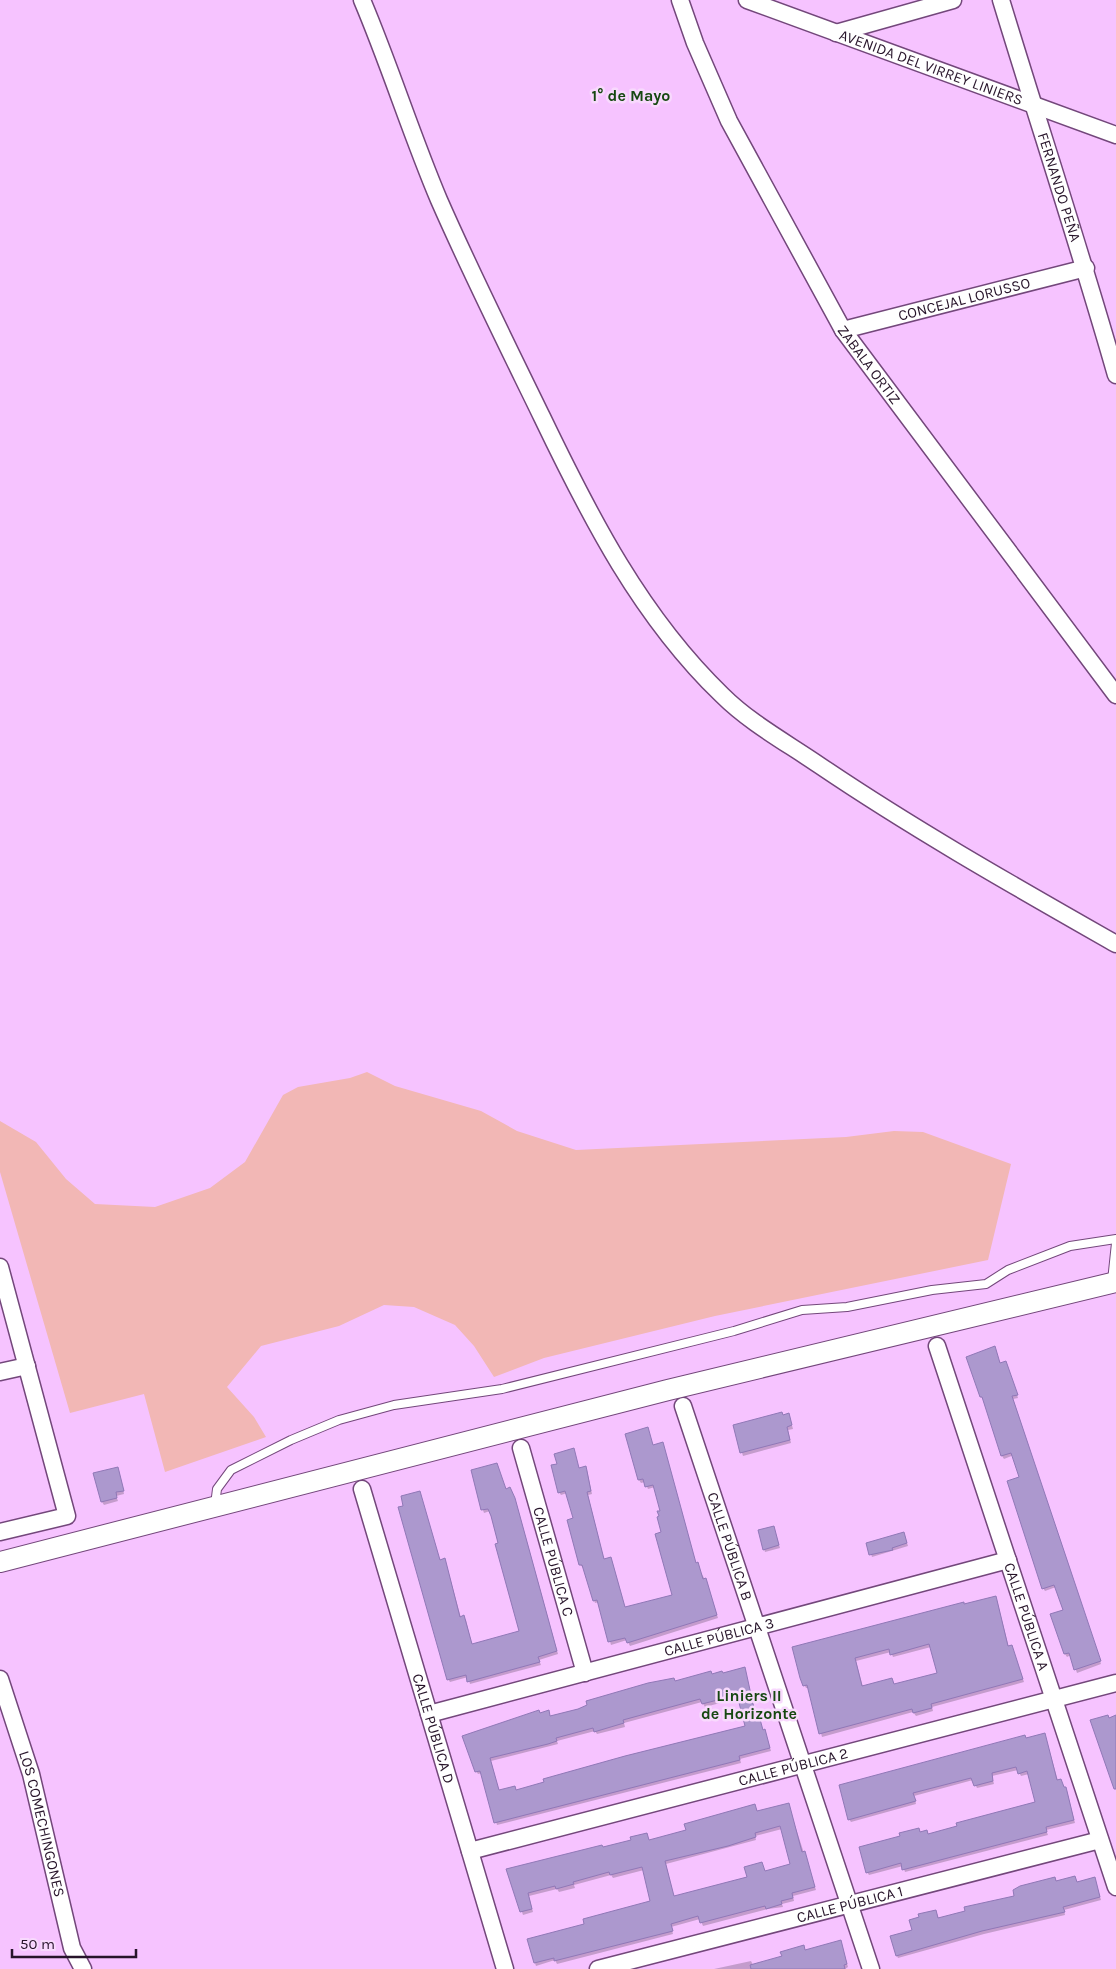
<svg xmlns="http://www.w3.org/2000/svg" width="1116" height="1969" font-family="Karla,sans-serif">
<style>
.green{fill:#f2b7b5}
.shadow{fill:#0003;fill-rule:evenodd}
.building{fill:#ac98ce;stroke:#9078b7;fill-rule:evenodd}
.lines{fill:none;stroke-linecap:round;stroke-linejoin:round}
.service-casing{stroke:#73477b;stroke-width:10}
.minor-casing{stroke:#73477b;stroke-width:19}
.tertiary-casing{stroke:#73477b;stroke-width:22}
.service{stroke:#fff;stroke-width:8}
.minor{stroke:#fff;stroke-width:16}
.tertiary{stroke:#fff;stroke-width:20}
.labels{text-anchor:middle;stroke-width:5;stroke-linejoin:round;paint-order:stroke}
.street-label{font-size:15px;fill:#27142a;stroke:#f8d9fd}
.neighbourhood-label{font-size:16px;font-weight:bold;fill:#164811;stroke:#f8d9fd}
</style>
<rect width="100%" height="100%" fill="#f6c3ff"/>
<path class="green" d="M367 1072 395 1086 481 1111 517 1131 576 1150 846 1137 894 1131 923 1132 1011 1164 988 1260 715 1316 544 1358 494 1377 474 1346 455 1325 414 1307 384 1305 339 1326 261 1346 227 1387 254 1417 266 1437 165 1472 144 1394 70 1413 0 1172V1121L36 1142 66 1179 95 1204 155 1207 210 1188 245 1162 283 1095 298 1087 350 1078Z"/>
<g class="shadow">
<path d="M1000 1364 1007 1366 1018 1398 1013 1399 1101 1664 1077 1673 1071 1655 1067 1657 1065 1654 1064 1611 1056 1587 1045 1591 1043 1588 1020 1478 1014 1455 1004 1459 1002 1456 984 1399 981 1397Z"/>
<path d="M784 1416 790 1418 793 1429 788 1430 791 1443 743 1456 734 1426Z"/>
<path d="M663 1444 696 1564 707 1583 718 1618 630 1646 627 1640 611 1645 599 1602 595 1603 594 1600 584 1568 580 1565 575 1519 567 1493 561 1495 559 1492 579 1469 587 1470 592 1494 588 1495 604 1560 611 1558 612 1561 625 1609 673 1596 662 1533V1511L655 1487 648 1489 645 1482 641 1483 639 1480 653 1446Z"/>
<path d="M119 1471 124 1494 116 1496 118 1501 104 1505 102 1502Z"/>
<path d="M472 1471 506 1490 516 1502 558 1654 539 1660 541 1665 470 1684 468 1677 450 1682 448 1679 440 1561 446 1563 461 1618 464 1617 466 1620 472 1645 521 1632 490 1511 484 1513 483 1510Z"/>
<path d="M774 1528 780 1548 765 1552 764 1549Z"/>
<path d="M905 1536 908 1546 872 1557 871 1554Z"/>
<path d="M997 1600 1009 1648 1013 1650 1024 1682 932 1707 933 1711 916 1716 913 1712 822 1737 809 1688H806L801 1678 964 1605ZM931 1647 938 1674 894 1686 863 1687 856 1661 891 1652 893 1657Z"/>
<path d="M744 1669 756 1714 763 1731 766 1734 771 1751 740 1759 741 1763 497 1825 482 1773 478 1774 476 1771 464 1737 540 1714 550 1717 675 1682ZM739 1698 747 1727 516 1791H499L491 1761 558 1744 557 1741 595 1731 597 1734 625 1727 624 1723 702 1702 705 1707Z"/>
<path d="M1046 1738 1058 1781 1067 1791 1075 1823 1046 1830 1048 1835 905 1872 903 1866 869 1875 867 1872 920 1833 928 1835 1037 1803 1029 1774 1021 1776 1018 1770 992 1776 994 1784 977 1788 973 1780 914 1796 916 1804 851 1822 849 1819 1026 1740Z"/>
<path d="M788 1804 816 1890 793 1896 794 1901 782 1904 783 1907 768 1909 703 1926 700 1919 671 1927 673 1934 557 1964 555 1960 536 1966 535 1963 586 1925 652 1902 644 1870 613 1878 611 1875 574 1885 575 1888 559 1892 557 1889 529 1896 533 1912 523 1915 508 1869 603 1849 649 1841 687 1831 755 1805 758 1813ZM782 1829 792 1865 765 1872 762 1864 749 1878 674 1898 666 1864 756 1840 755 1836Z"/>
<path d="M1075 1877 1077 1883 1095 1879 1101 1900 1064 1910 1065 1915 984 1934 898 1958 897 1956 913 1931 936 1911 939 1919 1016 1897 1055 1878 1057 1882Z"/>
<path d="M842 1945 848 1967 845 1969H714L751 1961 753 1965 805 1951Z"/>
</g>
<g class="building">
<path d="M995 1346 1000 1363 1006 1361 1018 1395 1012 1396 1101 1661 1074 1670 1069 1653 1064 1654 1050 1614 1063 1610 1054 1585 1042 1589 1007 1481 1019 1477 1011 1453 1001 1456 982 1397H980L966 1357Z"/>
<path d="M782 1412 783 1415 789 1413 792 1425 787 1427 790 1440 740 1453 733 1425Z"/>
<path d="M648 1427 653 1445 663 1442 696 1563 698 1562 703 1579 706 1578 717 1615 627 1643 625 1638 608 1642 597 1600 593 1601 582 1565H579L567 1520 573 1518 565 1491 558 1493 551 1465 557 1464 554 1454 574 1448 579 1468 586 1466 591 1491 587 1492 604 1559 611 1557 625 1607 672 1595 655 1534 661 1532 657 1517 659 1516 657 1511H660L653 1485 645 1487 643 1479 638 1480 625 1434Z"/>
<path d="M497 1463 506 1489 510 1487 515 1498 557 1651 538 1657 540 1662 467 1682 466 1675 447 1680 398 1507 403 1506 401 1496 420 1491 440 1560 445 1558 460 1617 464 1615 472 1644 519 1631 495 1544 498 1543 491 1516 488 1509 481 1510 471 1470Z"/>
<path d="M118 1467 124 1491 116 1492 117 1498 101 1502 93 1473Z"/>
<path d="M774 1526 779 1545 763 1550 758 1530Z"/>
<path d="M904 1532 907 1543 892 1548 893 1550 869 1555 866 1543Z"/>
<path d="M996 1596 1008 1646 1012 1645 1023 1679 931 1704 932 1708 913 1713 912 1709 819 1734 807 1685 803 1686 800 1678 792 1647 964 1602V1604ZM929 1644 937 1673 894 1684 892 1678 862 1686 855 1658 889 1649 890 1655Z"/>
<path d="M745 1667 755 1713 758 1712 763 1730 765 1729 770 1748 739 1756 740 1760 494 1823 480 1771 475 1772 462 1736 539 1710 540 1713 549 1710 550 1716 578 1709 587 1705 586 1701 648 1683 674 1678 675 1681 711 1671 712 1674 722 1671 723 1673ZM737 1695 745 1726 625 1756 543 1779 544 1782 516 1790 515 1786 499 1790 490 1758 548 1744 557 1741 556 1738 593 1728 594 1732 624 1723 623 1720 700 1699 702 1704Z"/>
<path d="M1108 1715 1109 1718 1116 1715V1789H1114L1090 1720Z"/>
<path d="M1045 1733 1057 1780 1061 1779 1064 1787H1066L1074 1820 1046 1827 1047 1832 902 1870 901 1863 866 1873 859 1847 900 1836 899 1833 919 1828 920 1832 927 1830 928 1834 957 1826 956 1823 1035 1802 1027 1771 1018 1774 1016 1767 992 1773 993 1781 974 1786 971 1778 913 1793 916 1801 848 1820 839 1785 1025 1735 1026 1738Z"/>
<path d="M789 1803 802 1852 805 1851 815 1887 792 1893 793 1898 781 1901 782 1904 766 1909 765 1906 700 1923 698 1916 671 1924 673 1931 554 1961V1958L534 1963 527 1939 584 1924 583 1919 650 1901 642 1867 610 1875 609 1872 573 1882 574 1884 556 1889 555 1886 528 1893 532 1909 520 1912 506 1869 602 1845 603 1847 631 1840 630 1837 647 1833 649 1840 686 1830 684 1824 755 1804 757 1811ZM780 1826 790 1864 765 1871 762 1862 744 1867 747 1877 674 1896 665 1861 728 1846 756 1837 755 1833Z"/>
<path d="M1075 1876 1077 1882 1095 1877 1100 1897 1063 1907 1065 1912 982 1931 896 1956 890 1936 912 1930 909 1920 919 1917 918 1914 936 1910 938 1918 965 1911 964 1907 1014 1896 1013 1890 1020 1886 1055 1877 1056 1881Z"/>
<path d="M841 1940 847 1964 844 1965 845 1969H751L750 1965 782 1956 780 1952 804 1945 805 1950Z"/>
</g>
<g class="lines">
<defs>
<g id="service">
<path d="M1112 1281 1116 1243"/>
<path d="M215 1505 217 1489 231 1470 291 1440 339 1420 394 1405 502 1389 734 1331 802 1310 847 1307 932 1290 986 1284 1008 1270 1070 1246 1116 1239"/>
</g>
<g id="minor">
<path d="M362 0C390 66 411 134 439 200 471 273 507 345 542 417 590 517 641 617 722 695 750 723 787 743 819 765 915 830 1016 887 1116 944"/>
<path id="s1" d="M680 0 695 43 729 121 843 330 1116 695"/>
<path id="s2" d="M747 0 1116 135"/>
<path id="s3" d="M1001 0C1039 125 1080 249 1116 375"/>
<path d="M836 33 953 0"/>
<path id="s4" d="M843 330 1086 268"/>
<path d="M0 1267 67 1516 0 1532"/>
<path id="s5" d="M937 1346 1116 1887"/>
<path d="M0 1372 27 1366"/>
<path id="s6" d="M683 1406 871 1969"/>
<path id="s7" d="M521 1448 585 1673"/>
<path id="s8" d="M362 1489 505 1969"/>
<path id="s9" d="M0 1679 31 1774 72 1948 83 1969"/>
<path id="s10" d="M429 1714 1008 1560"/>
<path id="s11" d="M470 1851 1116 1683"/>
<path id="s12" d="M598 1969 1100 1840"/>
</g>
<path id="tertiary" d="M0 1562 668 1390 1116 1282"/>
</defs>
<use href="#service" class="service-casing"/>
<use href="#minor" class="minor-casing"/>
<use href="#tertiary" class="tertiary-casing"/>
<use href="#service" class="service"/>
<use href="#minor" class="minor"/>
<use href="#tertiary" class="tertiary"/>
</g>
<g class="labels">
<g class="street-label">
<text dy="5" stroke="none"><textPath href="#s2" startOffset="196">AVENIDA DEL VIRREY LINIERS</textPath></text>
<text dy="5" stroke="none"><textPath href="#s3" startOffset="196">FERNANDO PEÑA</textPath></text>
<text dy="5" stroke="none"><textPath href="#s4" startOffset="125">CONCEJAL LORUSSO</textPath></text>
<text dy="5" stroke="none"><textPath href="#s1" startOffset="412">ZABALA ORTIZ</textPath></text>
<text dy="5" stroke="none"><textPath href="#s6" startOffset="148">CALLE PÚBLICA B</textPath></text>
<text dy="5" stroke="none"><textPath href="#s7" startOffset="118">CALLE PÚBLICA C</textPath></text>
<text dy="5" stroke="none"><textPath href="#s5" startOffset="285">CALLE PÚBLICA A</textPath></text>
<text dy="5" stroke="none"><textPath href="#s10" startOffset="300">CALLE PÚBLICA 3</textPath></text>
<text dy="5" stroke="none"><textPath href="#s8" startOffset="250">CALLE PÚBLICA D</textPath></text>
<text dy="5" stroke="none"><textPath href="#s11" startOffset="334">CALLE PÚBLICA 2</textPath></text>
<text dy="5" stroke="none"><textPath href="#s9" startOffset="151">LOS COMECHINGONES</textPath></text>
<text dy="5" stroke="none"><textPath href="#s12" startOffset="260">CALLE PÚBLICA 1</textPath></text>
</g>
<g class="neighbourhood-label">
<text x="631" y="101">1° de Mayo</text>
<text x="749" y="1701">Liniers II<tspan x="749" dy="18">de Horizonte</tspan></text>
</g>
</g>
<path d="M12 1949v8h124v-8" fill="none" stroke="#27142a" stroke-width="2.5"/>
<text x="20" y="1949" font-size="15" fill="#27142a" stroke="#f8d9fd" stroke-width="4" paint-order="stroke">50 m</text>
</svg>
